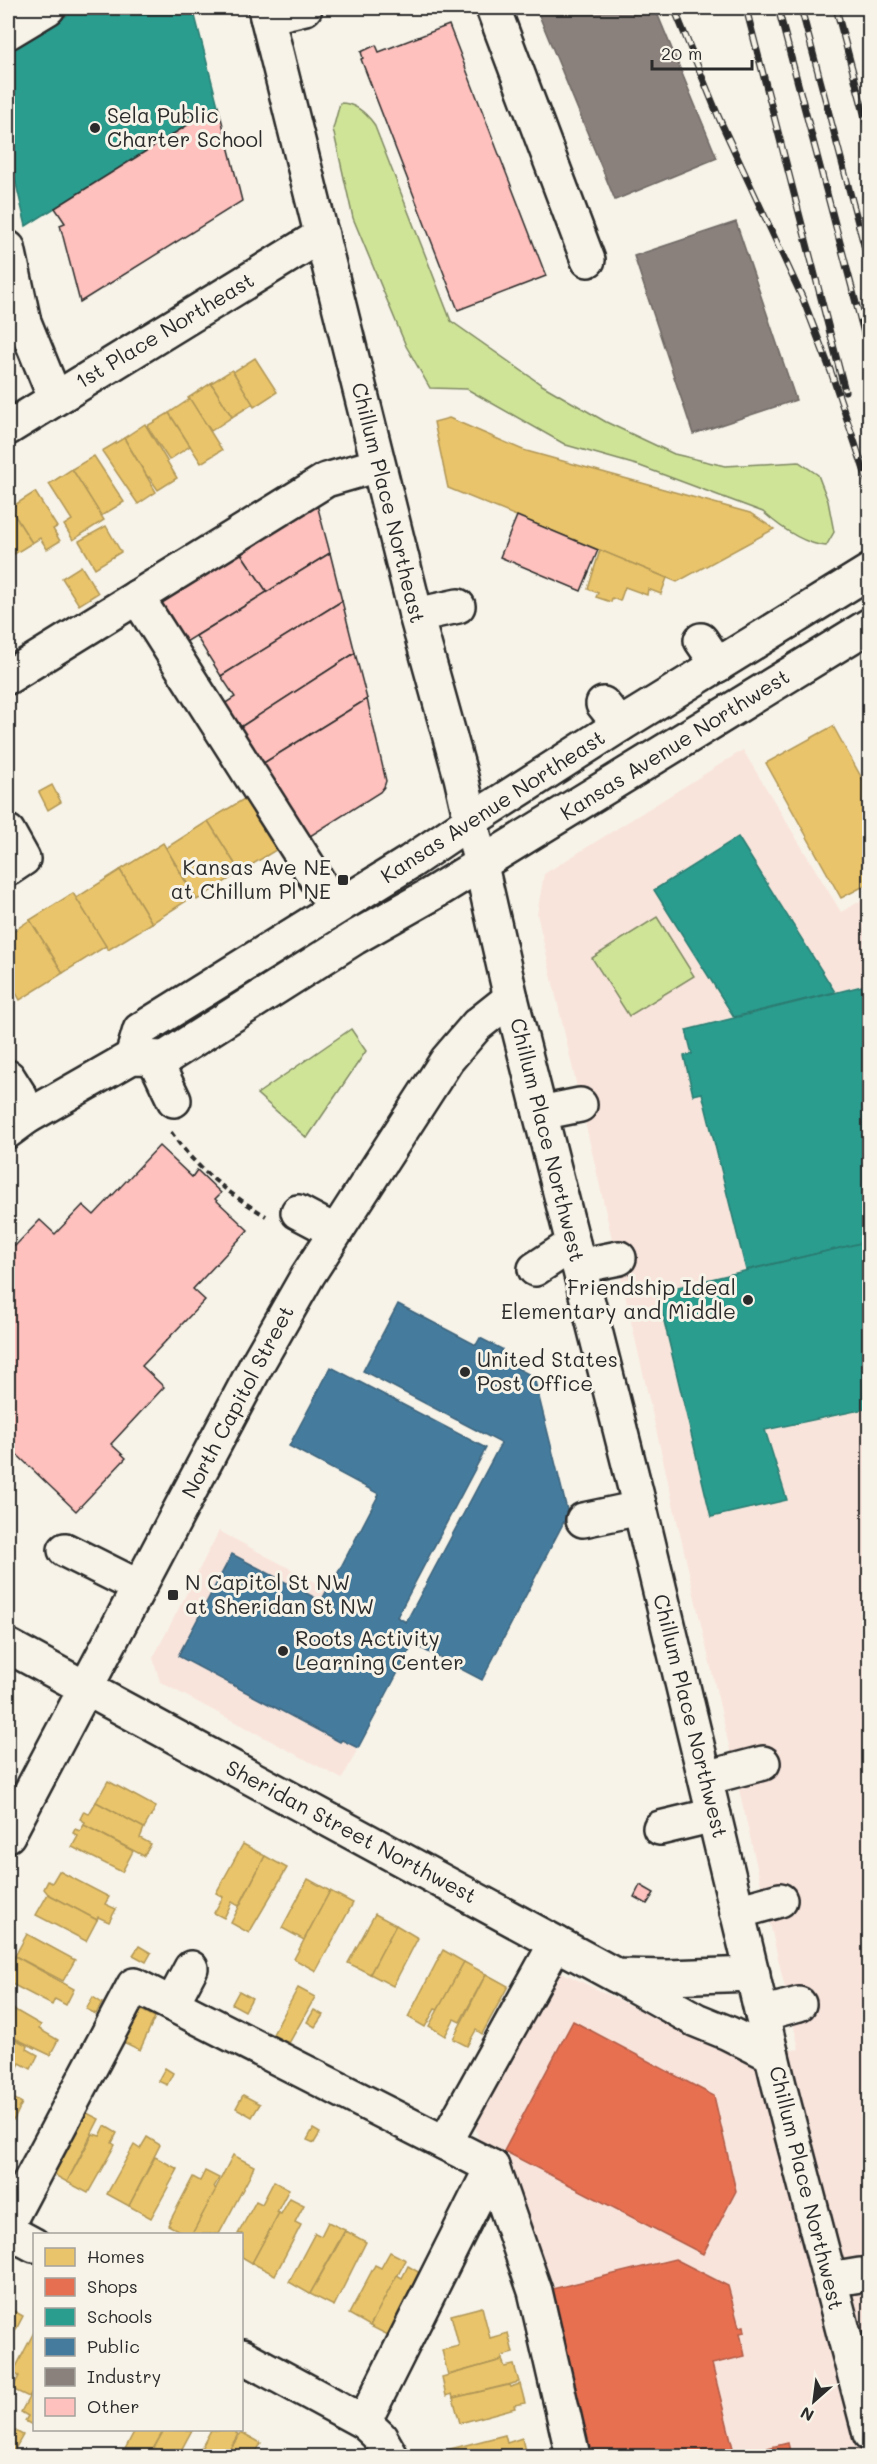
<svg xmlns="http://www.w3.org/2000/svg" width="877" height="2464" font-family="Mali,sans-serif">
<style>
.built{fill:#f9e4db}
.green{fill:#d0e498;stroke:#7e8862;stroke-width:1.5}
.homes{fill:#e9c46a;stroke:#b09657;stroke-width:1.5}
.shops{fill:#e76f51;stroke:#af5b46;stroke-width:1.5}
.schools{fill:#2a9d8f;stroke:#2a7b71;stroke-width:1.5}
.public{fill:#457b9d;stroke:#3d637b;stroke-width:1.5}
.industry{fill:#8a817c;stroke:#6e6764;stroke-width:1.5}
.building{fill:#fec1bd;stroke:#2b2b2b;stroke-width:1.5}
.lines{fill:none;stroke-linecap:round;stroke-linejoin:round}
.minor-casing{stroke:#2b2b2b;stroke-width:38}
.path{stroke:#2b2b2b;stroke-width:4;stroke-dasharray:6 4.5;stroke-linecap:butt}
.minor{stroke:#f7f3e8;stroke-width:33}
.rail-casing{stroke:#2b2b2b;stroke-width:7}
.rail{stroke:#f7f3e8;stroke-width:4.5;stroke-dasharray:14;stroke-linecap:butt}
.poi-dot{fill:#2b2b2b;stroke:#f7f3e8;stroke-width:2}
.labels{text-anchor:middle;stroke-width:6;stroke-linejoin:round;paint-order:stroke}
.poi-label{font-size:21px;fill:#2b2b2b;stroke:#f7f3e8;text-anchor:start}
.street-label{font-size:21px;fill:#2b2b2b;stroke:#f7f3e8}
</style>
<rect width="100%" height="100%" fill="#f7f3e8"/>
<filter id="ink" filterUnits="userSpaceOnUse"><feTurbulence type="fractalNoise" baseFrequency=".0167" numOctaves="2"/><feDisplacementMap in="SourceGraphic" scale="12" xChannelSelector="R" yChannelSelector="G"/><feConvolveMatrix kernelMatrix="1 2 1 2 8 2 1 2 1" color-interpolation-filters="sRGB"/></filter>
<g filter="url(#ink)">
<g class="built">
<path d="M743 750 841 912 869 896V2456H585L509 2158 479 2143 473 2117 551 1967 739 2058 799 2049 537 914 544 874Z"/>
<path d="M219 1531 417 1636 342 1779 160 1682 153 1658Z"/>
</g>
<g class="green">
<path d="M340 103C355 103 366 113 374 124L451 321 542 385 606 422 674 454 725 466 799 462 818 475 828 501 834 532 826 546C803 544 780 527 763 512L640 466 566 445 467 389 430 388 406 346 353 218 333 129Z"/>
<path d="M657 917 694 976 629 1016 592 958Z"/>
<path d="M351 1029 366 1051 307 1138 257 1094Z"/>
</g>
<g class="homes">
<path d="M255 358 277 392 254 407 233 372Z"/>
<path d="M232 370 253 404 232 417 211 383Z"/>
<path d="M211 383 232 417 211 431 188 398Z"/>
<path d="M190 399 222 450 201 463 169 413Z"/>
<path d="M169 413 190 446 169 460 147 426Z"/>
<path d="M449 418 523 450 750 513 774 529 677 582 448 488 434 422Z"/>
<path d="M145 424 177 478 158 490 149 477 148 478 124 438Z"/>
<path d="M124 438 156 492 138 504 102 451Z"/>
<path d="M94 456 124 502 101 516 72 469Z"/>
<path d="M72 469 104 520 73 540 64 525 72 520 49 484Z"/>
<path d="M35 492 57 527 53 529 60 541 47 549 40 538 32 543 10 508Z"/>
<path d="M10 508 32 543 8 558V509Z"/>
<path d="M106 526 121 552 95 568 79 541Z"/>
<path d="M600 550 667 578 661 594 648 589 647 595 625 587 620 601 612 598 611 602 596 597 598 593 588 589Z"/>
<path d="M81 566 98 593 79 605 62 578Z"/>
<path d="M833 726 870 793V883L841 898 766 763Z"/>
<path d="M52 785 61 802 48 810 39 792Z"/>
<path d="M252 794 284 845 240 872 208 821Z"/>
<path d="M208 821 240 872 197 900 166 848Z"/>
<path d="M163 843 194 896 152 923 120 870Z"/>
<path d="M120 870 152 923 108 950 76 898Z"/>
<path d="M73 893 106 946 63 973 30 920Z"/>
<path d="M30 920 63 973 20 1000 8 979V935Z"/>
<path d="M108 1781 156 1807 144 1828 96 1802Z"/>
<path d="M96 1802 144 1828 140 1838 151 1844 144 1856 84 1825 85 1822 80 1819 84 1811 89 1814Z"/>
<path d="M84 1825 133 1851 122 1872 72 1847 78 1836 73 1833 75 1829 80 1831Z"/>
<path d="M243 1844 265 1856 239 1906 232 1902 224 1918 214 1913 223 1897 216 1893Z"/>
<path d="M265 1856 287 1868 249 1933 231 1923Z"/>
<path d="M59 1871 109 1897 105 1904 116 1909 109 1922 98 1917 97 1920 48 1894 44 1889 48 1881 52 1883Z"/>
<path d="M308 1879 330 1891 304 1940 282 1928Z"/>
<path d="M330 1891 353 1903 316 1971 294 1959Z"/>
<path d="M48 1894 97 1920 86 1941 36 1915Z"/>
<path d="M375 1914 396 1925 370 1974 348 1963Z"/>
<path d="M396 1925 418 1938 393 1986 370 1974Z"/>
<path d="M27 1934 75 1960 63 1981 15 1956Z"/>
<path d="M139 1946 151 1953 146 1962 133 1955Z"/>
<path d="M443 1950 464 1962 438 2010 435 2009 425 2027 408 2017Z"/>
<path d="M15 1956 74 1989 66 2005 55 1999 52 2005 8 1982V1963L9 1960 12 1962Z"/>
<path d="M464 1962 486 1974 460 2022 454 2019 445 2036 429 2026Z"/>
<path d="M486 1974 508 1986 482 2034 476 2030 467 2046 453 2039Z"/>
<path d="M298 1988 315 1997 288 2045 272 2036Z"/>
<path d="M239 1991 252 1998 245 2011 232 2004Z"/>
<path d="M93 1997 102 2003 96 2014 86 2009Z"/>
<path d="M8 2006 41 2025 39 2029 58 2040 50 2055 8 2035Z"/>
<path d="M135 2007 155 2017 140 2050 119 2040Z"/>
<path d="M314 2010 323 2015 315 2027 307 2022Z"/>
<path d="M8 2035 28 2046 27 2049 38 2055 31 2069 20 2063 17 2069 8 2064Z"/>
<path d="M165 2068 173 2073 167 2085 158 2081Z"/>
<path d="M8 2095 22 2103 14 2120 8 2117Z"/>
<path d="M243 2095 260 2104 252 2117 236 2108Z"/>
<path d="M81 2110 99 2119 67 2182 44 2169Z"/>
<path d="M105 2126 117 2133 112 2143 115 2145 88 2193 67 2182 93 2134 100 2136Z"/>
<path d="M313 2129 320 2133 314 2143 307 2140Z"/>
<path d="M147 2137 160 2145 129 2206 107 2194 134 2145 140 2149Z"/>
<path d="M233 2155 254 2166 250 2176 219 2234H192Z"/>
<path d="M155 2157 178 2169 151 2218 129 2206Z"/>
<path d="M205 2171 219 2178 214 2187 216 2189 192 2234H185L168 2225 193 2177 200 2181Z"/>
<path d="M274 2181 289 2189 277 2212 279 2213 252 2263 242 2257V2234H238L256 2201 262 2204Z"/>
<path d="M290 2198 304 2205 295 2222 301 2225 275 2275 252 2263 279 2213 281 2214Z"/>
<path d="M328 2222 345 2230 310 2294 289 2282 315 2233 321 2236Z"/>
<path d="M346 2231 366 2242 334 2306 310 2294Z"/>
<path d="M390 2252 406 2260 370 2326 349 2314 375 2265 381 2268Z"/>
<path d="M408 2266 427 2277 394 2338 370 2326 397 2275 402 2278Z"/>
<path d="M8 2303 12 2306 10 2309 23 2316 8 2345Z"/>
<path d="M482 2307 490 2338 508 2333 513 2353 502 2356V2360L448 2375 442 2350 459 2346 451 2315Z"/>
<path d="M34 2332V2388L29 2397 12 2389 19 2376 13 2373Z"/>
<path d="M502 2360 505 2367 514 2365 519 2382 453 2398 452 2394 446 2396 442 2377Z"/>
<path d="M520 2384 525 2403 514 2405 515 2408 460 2423 453 2398 509 2385 510 2387Z"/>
<path d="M34 2388V2426L25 2421 28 2416 21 2412Z"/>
<path d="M12 2429 23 2435 14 2451 8 2447V2437Z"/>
<path d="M135 2430H164L149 2456 122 2455Z"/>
<path d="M164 2430H192L178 2456H170L154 2448Z"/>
<path d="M211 2430H237L236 2433 238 2434 226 2456H197Z"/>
<path d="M241 2432 261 2443 254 2456H226Z"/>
<path d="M505 2435 507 2443 522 2438 526 2456H452L450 2449Z"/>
</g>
<g class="shops">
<path d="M573 2021 714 2096 736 2191 703 2254 504 2151Z"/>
<path d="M675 2259 728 2286 739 2327 744 2326 745 2332 740 2333 745 2356 712 2364 735 2456 788 2443 791 2456H589L548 2290Z"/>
</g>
<g class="schools">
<path d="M79 8H193L218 106 26 226 8 150V52Z"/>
<path d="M738 837 835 992 734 1017 654 890Z"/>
<path d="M870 984V1241L746 1270 702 1093 693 1095 684 1056 692 1054 686 1030Z"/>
<path d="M861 1243 870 1280V1408L765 1430 787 1500 711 1517 657 1292Z"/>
</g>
<path class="public" d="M398 1304 476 1345 480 1338 502 1349 498 1358 534 1377 568 1514 482 1680 413 1644 358 1748 342 1740 340 1742 178 1656 232 1554 321 1601 331 1583 332 1584 379 1494 289 1446 331 1367 486 1448 397 1617 406 1622 501 1443 363 1371Z"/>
<g class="industry">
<path d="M536 8H655L717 158 615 200Z"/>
<path d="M736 222 796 400 693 434 634 256Z"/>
</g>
<g class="building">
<path d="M449 25 546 276 458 310 361 59 363 58 361 52 376 45 379 52Z"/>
<path d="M218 106 242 201 80 302 60 225 65 223 55 208Z"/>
<path d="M315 497 330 553 267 592 236 546Z"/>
<path d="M517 516 598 550 581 591 500 557Z"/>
<path d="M236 546 267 592 186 642 161 602 164 591Z"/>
<path d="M330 553 342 601 221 676 196 636Z"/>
<path d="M342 601 355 653 239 728 224 704 235 697 221 676Z"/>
<path d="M355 653 367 699 262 764 239 728Z"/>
<path d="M367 699 386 781 384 787 380 792 307 838 262 764Z"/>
<path d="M159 1146 192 1177 197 1170 221 1193 215 1199 248 1230 193 1289 205 1300 142 1366 164 1387 111 1444 126 1458 76 1511 8 1446V1239L15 1246 40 1220 55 1234 83 1205 94 1215Z"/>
<path d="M640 1885 654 1893 647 1904 634 1897Z"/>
</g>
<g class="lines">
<defs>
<g id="minor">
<path d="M265 8 416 615 461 777 511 998 640 1508 779 2085 870 2434"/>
<path d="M493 8 588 260"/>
<path d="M267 17 305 8"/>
<path d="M8 32 48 8"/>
<path d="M8 248 24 322 55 398"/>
<path d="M8 428 322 235"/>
<path d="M137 597 335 908"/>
<path d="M416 615 458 606"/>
<path d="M701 640 718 665"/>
<path d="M8 677 326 480 378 465"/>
<path d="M603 704 620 725"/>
<path d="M8 832 23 859 8 869"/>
<path d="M132 1057 140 1030 410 862 472 820 620 725 870 571"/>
<path d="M154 1058 174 1100"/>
<path d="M8 1077 20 1096 27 1117"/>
<path d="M540 1113 580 1105"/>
<path d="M8 1131 27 1117 132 1057 165 1058 354 938 430 895 870 625"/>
<path d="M298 1212 334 1231"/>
<path d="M579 1266 619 1258"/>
<path d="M535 1269 573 1244"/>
<path d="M583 1520 640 1508"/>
<path d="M65 1550 139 1587"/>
<path d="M8 1646 617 1976 668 1977 753 1974"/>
<path d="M706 1778 763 1763"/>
<path d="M660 1828 714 1815"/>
<path d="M8 1835 256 1366 308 1275 447 1060 477 1025 511 998"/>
<path d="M737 1912 780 1900"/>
<path d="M621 1978 696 2020 728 2033 772 2055"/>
<path d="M172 2004 191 1968"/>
<path d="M762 2014 799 2004"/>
<path d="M445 2143 556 1943"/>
<path d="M8 2223 134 1985 492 2167 535 2291 573 2456"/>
<path d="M8 2231 34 2245"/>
<path d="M830 2280 860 2275"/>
<path d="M242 2356 364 2422 380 2437 391 2456"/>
<path d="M364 2422 492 2167"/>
</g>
</defs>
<use href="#minor" class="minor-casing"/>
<path class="path" d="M171 1132C195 1168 229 1194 266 1216"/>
<use href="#minor" class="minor"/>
<defs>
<g id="rail">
<path d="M674 8 719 118 803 299 831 372 870 488"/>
<path d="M746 8 845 391"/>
<path d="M778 8 870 356"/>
<path d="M801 8 870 268"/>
<path d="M836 8 870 136"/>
</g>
</defs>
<use href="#rail" class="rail-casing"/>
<use href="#rail" class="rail"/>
</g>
</g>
<g class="poi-dot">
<circle cx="95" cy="128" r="6"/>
<rect x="337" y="874" width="12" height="12" rx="3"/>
<circle cx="748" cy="1300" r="6"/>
<circle cx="465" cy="1372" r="6"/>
<rect x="167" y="1589" width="12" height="12" rx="3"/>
<circle cx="283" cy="1651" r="6"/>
</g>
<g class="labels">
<g class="poi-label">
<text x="107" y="123">Sela Public<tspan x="107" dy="24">Charter School</tspan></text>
<text x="331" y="875" text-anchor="end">Kansas Ave NE<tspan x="331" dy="24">at Chillum Pl NE</tspan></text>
<text x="736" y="1295" text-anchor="end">Friendship Ideal<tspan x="736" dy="24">Elementary and Middle</tspan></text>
<text x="477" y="1367">United States<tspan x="477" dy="24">Post Office</tspan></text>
<text x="185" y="1590">N Capitol St NW<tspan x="185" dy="24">at Sheridan St NW</tspan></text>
<text x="295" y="1646">Roots Activity<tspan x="295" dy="24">Learning Center</tspan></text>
</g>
<g class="street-label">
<text transform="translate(165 331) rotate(-31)" y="7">1st Place Northeast</text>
<text transform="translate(388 503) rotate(76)" y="7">Chillum Place Northeast</text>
<text transform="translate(675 745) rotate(-32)" y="7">Kansas Avenue Northwest</text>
<text transform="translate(493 807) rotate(-33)" y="7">Kansas Avenue Northeast</text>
<text transform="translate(547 1140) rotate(76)" y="7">Chillum Place Northwest</text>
<text transform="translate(238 1402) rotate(-62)" y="7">North Capitol Street</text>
<text transform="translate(690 1716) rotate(76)" y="7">Chillum Place Northwest</text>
<text transform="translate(351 1832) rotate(28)" y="7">Sheridan Street Northwest</text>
<text transform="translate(806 2188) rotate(76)" y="7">Chillum Place Northwest</text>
</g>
</g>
<rect width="877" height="2464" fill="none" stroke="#f7f3e8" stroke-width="30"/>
<rect x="15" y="15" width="847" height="2434" fill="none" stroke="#2b2b2b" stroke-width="2" filter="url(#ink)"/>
<rect x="33" y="2233" width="210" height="198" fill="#f7f3e8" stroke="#a5a39c" stroke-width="1.5"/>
<rect x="45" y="2248" width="30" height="18" fill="#e9c46a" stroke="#a5a39c" stroke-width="1.5"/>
<text x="87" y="2263" font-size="18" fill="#2b2b2b">Homes</text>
<rect x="45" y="2278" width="30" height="18" fill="#e76f51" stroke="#a5a39c" stroke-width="1.5"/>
<text x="87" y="2293" font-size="18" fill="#2b2b2b">Shops</text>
<rect x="45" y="2308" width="30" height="18" fill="#2a9d8f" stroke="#a5a39c" stroke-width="1.5"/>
<text x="87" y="2323" font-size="18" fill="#2b2b2b">Schools</text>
<rect x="45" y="2338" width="30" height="18" fill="#457b9d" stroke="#a5a39c" stroke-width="1.5"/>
<text x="87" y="2353" font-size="18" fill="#2b2b2b">Public</text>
<rect x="45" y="2368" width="30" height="18" fill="#8a817c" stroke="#a5a39c" stroke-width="1.5"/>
<text x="87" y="2383" font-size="18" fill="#2b2b2b">Industry</text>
<rect x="45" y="2398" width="30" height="18" fill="#fec1bd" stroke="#a5a39c" stroke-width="1.5"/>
<text x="87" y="2413" font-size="18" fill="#2b2b2b">Other</text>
<g transform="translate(814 2401) rotate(208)" stroke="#f7f3e8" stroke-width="4.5" paint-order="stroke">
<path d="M0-4.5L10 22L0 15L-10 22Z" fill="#2b2b2b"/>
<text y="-9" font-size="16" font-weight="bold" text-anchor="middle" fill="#2b2b2b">N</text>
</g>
<path d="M652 60v9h100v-9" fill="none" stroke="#2b2b2b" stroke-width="3"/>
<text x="661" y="60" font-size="18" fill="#2b2b2b" stroke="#f7f3e8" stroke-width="4.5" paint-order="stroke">20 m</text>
</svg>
